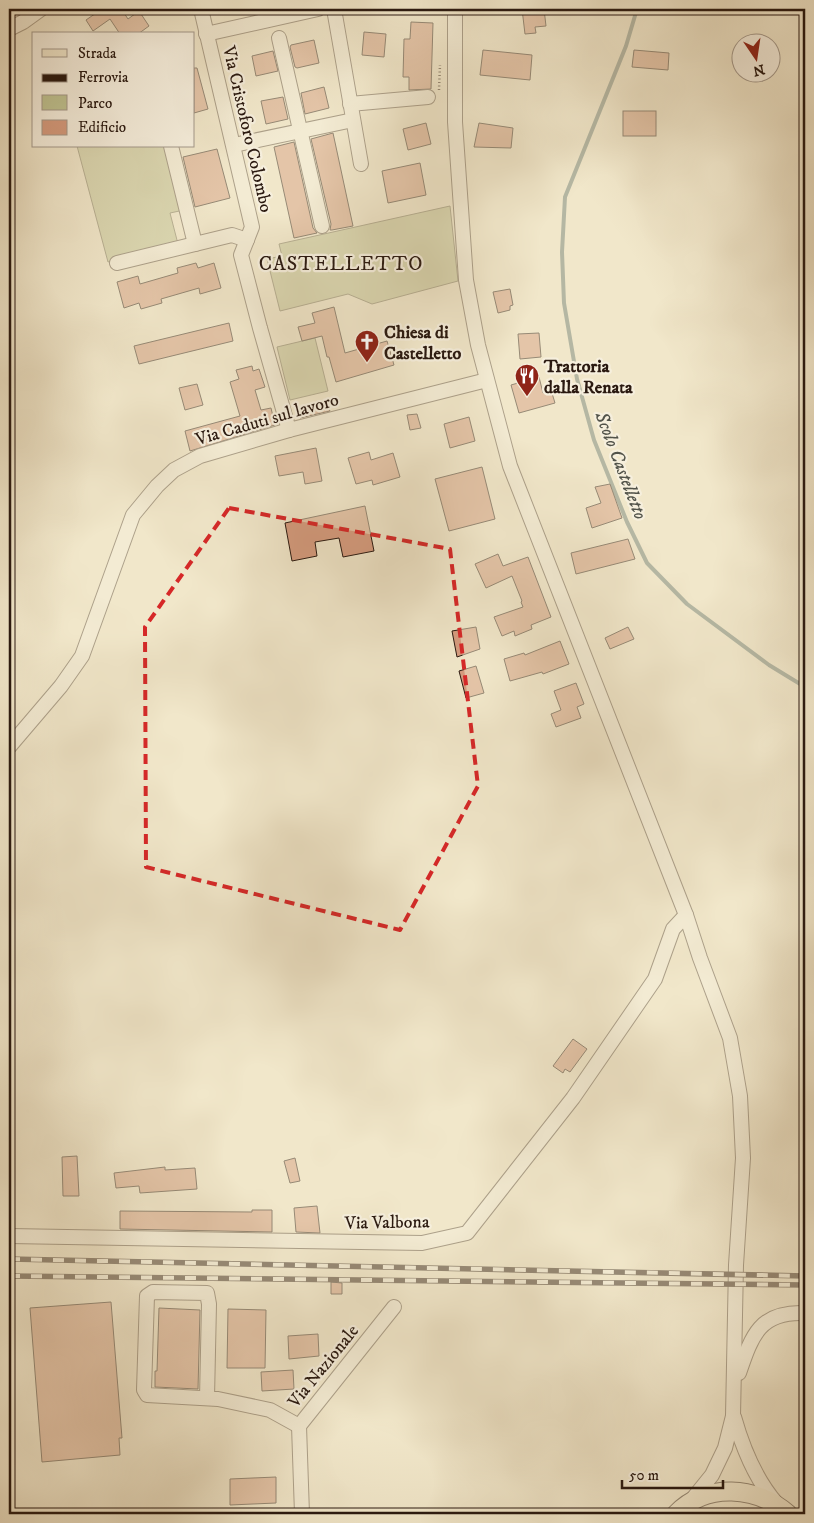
<svg xmlns="http://www.w3.org/2000/svg" width="814" height="1523" font-family="'IM FELL DW Pica',serif">
<style>
.green{fill:#c0c493;stroke:#756e52}
.lines{fill:none;stroke-linecap:round;stroke-linejoin:round}
.stream{stroke:#6e7d74;stroke-width:4}
.building{fill:#d69c7f;stroke:#2a1910}
.minor-casing{stroke:#5c4c3e;stroke-width:16}
.major-casing{stroke:#2a1910;stroke-width:20}
.path{stroke:#2a1910;stroke-width:2.5;stroke-dasharray:1 2.5;stroke-linecap:butt}
.minor{stroke:#f6efdd;stroke-width:14}
.major{stroke:#f1e7ca;stroke-width:18}
.rail-casing{stroke:#2a1910;stroke-width:5.5}
.rail{stroke:#f6efdd;stroke-width:4;stroke-dasharray:11;stroke-linecap:butt}
.marked{fill:none;stroke:#d62828;stroke-width:4;stroke-dasharray:10 6;stroke-linejoin:round}
.labels{text-anchor:middle;stroke-width:4.5;stroke-linejoin:round;paint-order:stroke}
.street-label{font-size:18px;fill:#2a1910;stroke:#f6efdd}
.poi-label{font-size:18px;font-weight:bold;fill:#2a1910;stroke:#f6efdd;text-anchor:start}
.water-label{font-size:19px;font-style:italic;fill:#52534a;stroke:#f6efdd}
.quarter-label{font-size:20px;letter-spacing:1px;fill:#2a1910;stroke:#f6efdd}
</style>
<rect width="100%" height="100%" fill="#f1e7ca"/>
<filter id="stains"><feTurbulence type="fractalNoise" baseFrequency=".004" numOctaves="4"/><feColorMatrix values="0 0 0 0 .2 0 0 0 0 .09 0 0 0 0 .02 0 0 0 .5 -.17"/></filter>
<radialGradient id="worn" r=".72"><stop offset=".6" stop-color="#630" stop-opacity="0"/><stop offset="1" stop-color="#630" stop-opacity=".3"/></radialGradient>
<g class="green">
<path d="M77 146H168L184 210 170 213 178 244 108 262Z"/>
<path d="M450 206 458 281 372 304 348 294 280 311 267 259 282 256 279 244Z"/>
<path d="M315 338 328 391 290 400 277 347Z"/>
</g>
<g class="lines">
<path class="stream" d="M637 9 626 46 565 197 562 252 564 303 577 379 594 440 627 522 647 563 687 604 769 665 805 687"/>
</g>
<g class="building">
<path d="M102 9H125L122 10 128 19 139 11 149 26 138 34H120L110 19 93 31 86 20Z"/>
<path d="M522 9H544L546 26 535 27 536 33 525 34Z"/>
<path d="M411 22 433 23 431 89 409 90V77H403L404 39H410Z"/>
<path d="M364 32 386 34 384 57 362 55Z"/>
<path d="M314 40 319 63 297 68 295 67 290 47 291 45Z"/>
<path d="M483 50 532 55 530 80 480 75Z"/>
<path d="M634 50 669 53 668 70 632 67Z"/>
<path d="M273 51 278 71 256 76 252 56Z"/>
<path d="M194 68H197L208 109 194 113Z"/>
<path d="M324 87 329 108 305 114 301 93Z"/>
<path d="M283 97 288 119 266 124 261 101Z"/>
<rect x="623" y="111" width="33" height="25"/>
<path d="M426 123 431 144 408 150 403 129Z"/>
<path d="M479 123 513 128 511 148 474 147Z"/>
<path d="M333 133 353 226 332 230H330L331 224 311 139Z"/>
<path d="M294 142 313 228 317 233 294 238 274 147Z"/>
<path d="M217 149 230 198 195 207 183 157Z"/>
<path d="M420 163 426 195 388 203 382 171Z"/>
<path d="M196 263 198 268 214 263 221 288 200 294 199 288 161 299 162 303 141 309 139 303 124 308 117 282 138 276 140 284 178 273 177 268Z"/>
<path d="M510 289 513 305 510 306V310L498 313 493 292Z"/>
<path d="M334 307 345 353 387 341 394 365 336 382 329 357H327L322 336 302 341 298 327 315 323 312 313Z"/>
<path d="M229 323 233 341 139 364 134 346Z"/>
<path d="M539 333 541 357 520 359 518 334Z"/>
<path d="M252 366 253 371 259 369 265 387 255 390 261 410 271 408 275 425 190 451 185 431 240 416 230 382 239 379 236 370Z"/>
<path d="M539 377 543 393 551 390 555 403 519 413 511 385Z"/>
<path d="M197 384 203 405 185 410 179 388Z"/>
<path d="M328 407 330 411 300 418 299 413Z"/>
<path d="M417 414 421 428 410 430 407 415Z"/>
<path d="M469 417 475 441 450 448 444 424Z"/>
<path d="M316 448 322 481 305 484 303 472 279 476 275 456Z"/>
<path d="M369 452 371 460 393 453 400 477 373 485 372 480 356 484 348 458Z"/>
<path d="M482 467 495 519 449 531 435 479Z"/>
<path d="M610 484 622 518 592 528 586 508 601 503 595 487Z"/>
<path d="M365 506 374 551 343 557 339 538 315 542 317 556 292 561 285 523Z"/>
<path d="M628 539 635 559 576 574 571 553Z"/>
<path d="M498 554 503 566 528 557 551 617 531 625 532 629 515 636 514 631 502 636 494 617 523 607 521 602 522 601 512 576 486 588 475 564Z"/>
<path d="M476 627 480 649 457 657 452 631Z"/>
<path d="M628 627 634 639 610 649 605 638Z"/>
<path d="M560 641 569 664 543 674 542 672 510 681 504 659 524 653 525 655Z"/>
<path d="M476 666 484 693 466 698 459 671Z"/>
<path d="M576 683 584 704 577 707 581 718 556 727 551 714 561 710 554 691Z"/>
<path d="M573 1039 587 1049 570 1072 565 1069 563 1073 553 1066Z"/>
<path d="M77 1156 79 1196H63L62 1157Z"/>
<path d="M295 1158 300 1181 290 1183 284 1161Z"/>
<path d="M165 1167V1170L195 1168 197 1189 140 1193 139 1186 116 1188 114 1173Z"/>
<path d="M317 1206 320 1233 296 1232 294 1208Z"/>
<path d="M252 1210H272V1232L120 1229V1211L252 1212Z"/>
<path d="M331 1282 342 1283V1294H331Z"/>
<path d="M111 1302 122 1438H119L120 1455 42 1462 30 1308Z"/>
<path d="M159 1308 200 1310 198 1389 155 1387V1371H157Z"/>
<path d="M228 1309 266 1310 265 1368H227Z"/>
<path d="M318 1334 319 1356 289 1359 288 1336Z"/>
<path d="M293 1370 294 1389 262 1391 261 1372Z"/>
<path d="M276 1477V1503L230 1505V1479Z"/>
</g>
<g class="lines">
<defs>
<g id="minor">
<path d="M201 9 252 227 241 255 260 328 289 430"/>
<path d="M334 9 361 164"/>
<path d="M455 9V122L466 280 478 345 510 466 686 915 700 958 730 1038 740 1096 743 1158 736 1265 733 1416 725 1448 712 1475 691 1501"/>
<path d="M9 29 23 22 41 9"/>
<path d="M206 34 318 9"/>
<path d="M279 38 322 226"/>
<path d="M350 104 428 97"/>
<path d="M234 145 353 120"/>
<path d="M171 146 195 244"/>
<path d="M117 263 232 235 247 240"/>
<path d="M9 747 61 686 82 656 133 515 157 486 174 470 200 456 289 430 487 380"/>
<path d="M9 1236 422 1243 467 1233 573 1098 655 979 673 929 686 915"/>
<path d="M739 1373C752 1335 760 1311 805 1313"/>
<path d="M207 1398 209 1304 207 1293 153 1292 147 1296 144 1390 147 1395 218 1399 270 1410 299 1426"/>
<path d="M734 1417C743 1449 755 1479 777 1504"/>
<path d="M302 1514 299 1426 394 1307"/>
</g>
<path id="major" d="M676 1514C706 1482 757 1486 788 1514"/>
</defs>
<use href="#minor" class="minor-casing"/>
<use href="#major" class="major-casing"/>
<path class="path" d="M439 90 440 65"/>
<use href="#minor" class="minor"/>
<use href="#major" class="major"/>
<defs>
<g id="rail">
<path d="M9 1259 805 1276"/>
<path d="M9 1276 805 1285"/>
</g>
</defs>
<use href="#rail" class="rail-casing"/>
<use href="#rail" class="rail"/>
</g>
<path d="M0 0H814V1523H0ZM229 508 450 549 478 786 400 930 146 867 145 627Z" fill="#f1e7ca" fill-opacity=".55" fill-rule="evenodd"/>
<path class="marked" d="M229 508 450 549 478 786 400 930 146 867 145 627Z"/>
<defs>
<symbol id="church-pin" viewBox="-11 -11 22 30"><path d="M0 17L-7.5 6A9.5 9.5 0 1 1 7.5 6Z" fill="#8f2418" stroke="#f6efdd"/><path d="M-1.2-6h2.4v3.5h3.3v2.4h-3.3V6h-2.4V-.1h-3.3v-2.4h3.3Z" fill="#fff"/></symbol>
<symbol id="restaurant-pin" viewBox="-11 -11 22 30"><path d="M0 17L-7.5 6A9.5 9.5 0 1 1 7.5 6Z" fill="#8f2418" stroke="#f6efdd"/><path d="M-5-6h1v4h1v-4h1v4h1v-4h1v5L-1.5 .5V6h-2V.5L-5-1ZM5-6V6H3V1.5H1.5Q1.5-4 5-6Z" fill="#fff"/></symbol>
</defs>
<g fill-rule="evenodd">
<use href="#church-pin" x="353" y="328" width="28" height="38"/>
<use href="#restaurant-pin" x="513" y="362" width="28" height="38"/>
</g>
<g class="labels">
<g class="street-label">
<text transform="translate(248 129) rotate(77)" y="6">Via Cristoforo Colombo</text>
<text transform="translate(267 419) rotate(-16)" y="6">Via Caduti sul lavoro</text>
<text transform="translate(387 1222) rotate(-1)" y="6">Via Valbona</text>
<text transform="translate(323 1366) rotate(-51)" y="6">Via Nazionale</text>
</g>
<g class="poi-label">
<text x="384" y="338">Chiesa di<tspan x="384" dy="21">Castelletto</tspan></text>
<text x="544" y="372">Trattoria<tspan x="544" dy="21">dalla Renata</tspan></text>
</g>
<g class="water-label">
<text transform="translate(622 465) rotate(69)" y="7">Scolo Castelletto</text>
</g>
<g class="quarter-label">
<text x="341" y="270">CASTELLETTO</text>
</g>
</g>
<rect width="814" height="1523" fill="none" stroke="#f1e7ca" stroke-width="30"/>
<rect x="10" y="10" width="794" height="1503" fill="none" stroke="#2a1910" stroke-width="2.5"/>
<rect x="15" y="15" width="784" height="1493" fill="none" stroke="#2a1910"/>
<rect x="32" y="32" width="162" height="115" fill="#f6efdd" stroke="#a4998b"/>
<rect x="42" y="49" width="25" height="8" fill="#f1e7ca" stroke="#a4998b"/>
<text x="78" y="58" font-size="15" fill="#2a1910">Strada</text>
<rect x="42" y="74" width="25" height="8" fill="#2a1910" stroke="#a4998b"/>
<text x="78" y="82" font-size="15" fill="#2a1910">Ferrovia</text>
<rect x="42" y="95" width="25" height="15" fill="#c0c493" stroke="#a4998b"/>
<text x="78" y="108" font-size="15" fill="#2a1910">Parco</text>
<rect x="42" y="120" width="25" height="15" fill="#d69c7f" stroke="#a4998b"/>
<text x="78" y="132" font-size="15" fill="#2a1910">Edificio</text>
<g transform="translate(756 58) rotate(167)"><circle r="24" fill="#f6efdd" stroke="#a4998b"/>
<path d="M0-4L9 19L0 12L-9 19Z" fill="#8f2418"/>
<text y="-8" font-size="14" font-weight="bold" text-anchor="middle" fill="#2a1910">N</text>
</g>
<path d="M622 1480v8h101v-8" fill="none" stroke="#2a1910" stroke-width="2.5"/>
<text x="629" y="1480" font-size="15" fill="#2a1910" stroke="#f6efdd" stroke-width="4" paint-order="stroke">50 m</text>
<rect width="100%" height="100%" filter="url(#stains)"/>
<rect width="100%" height="100%" fill="url(#worn)"/>
</svg>
